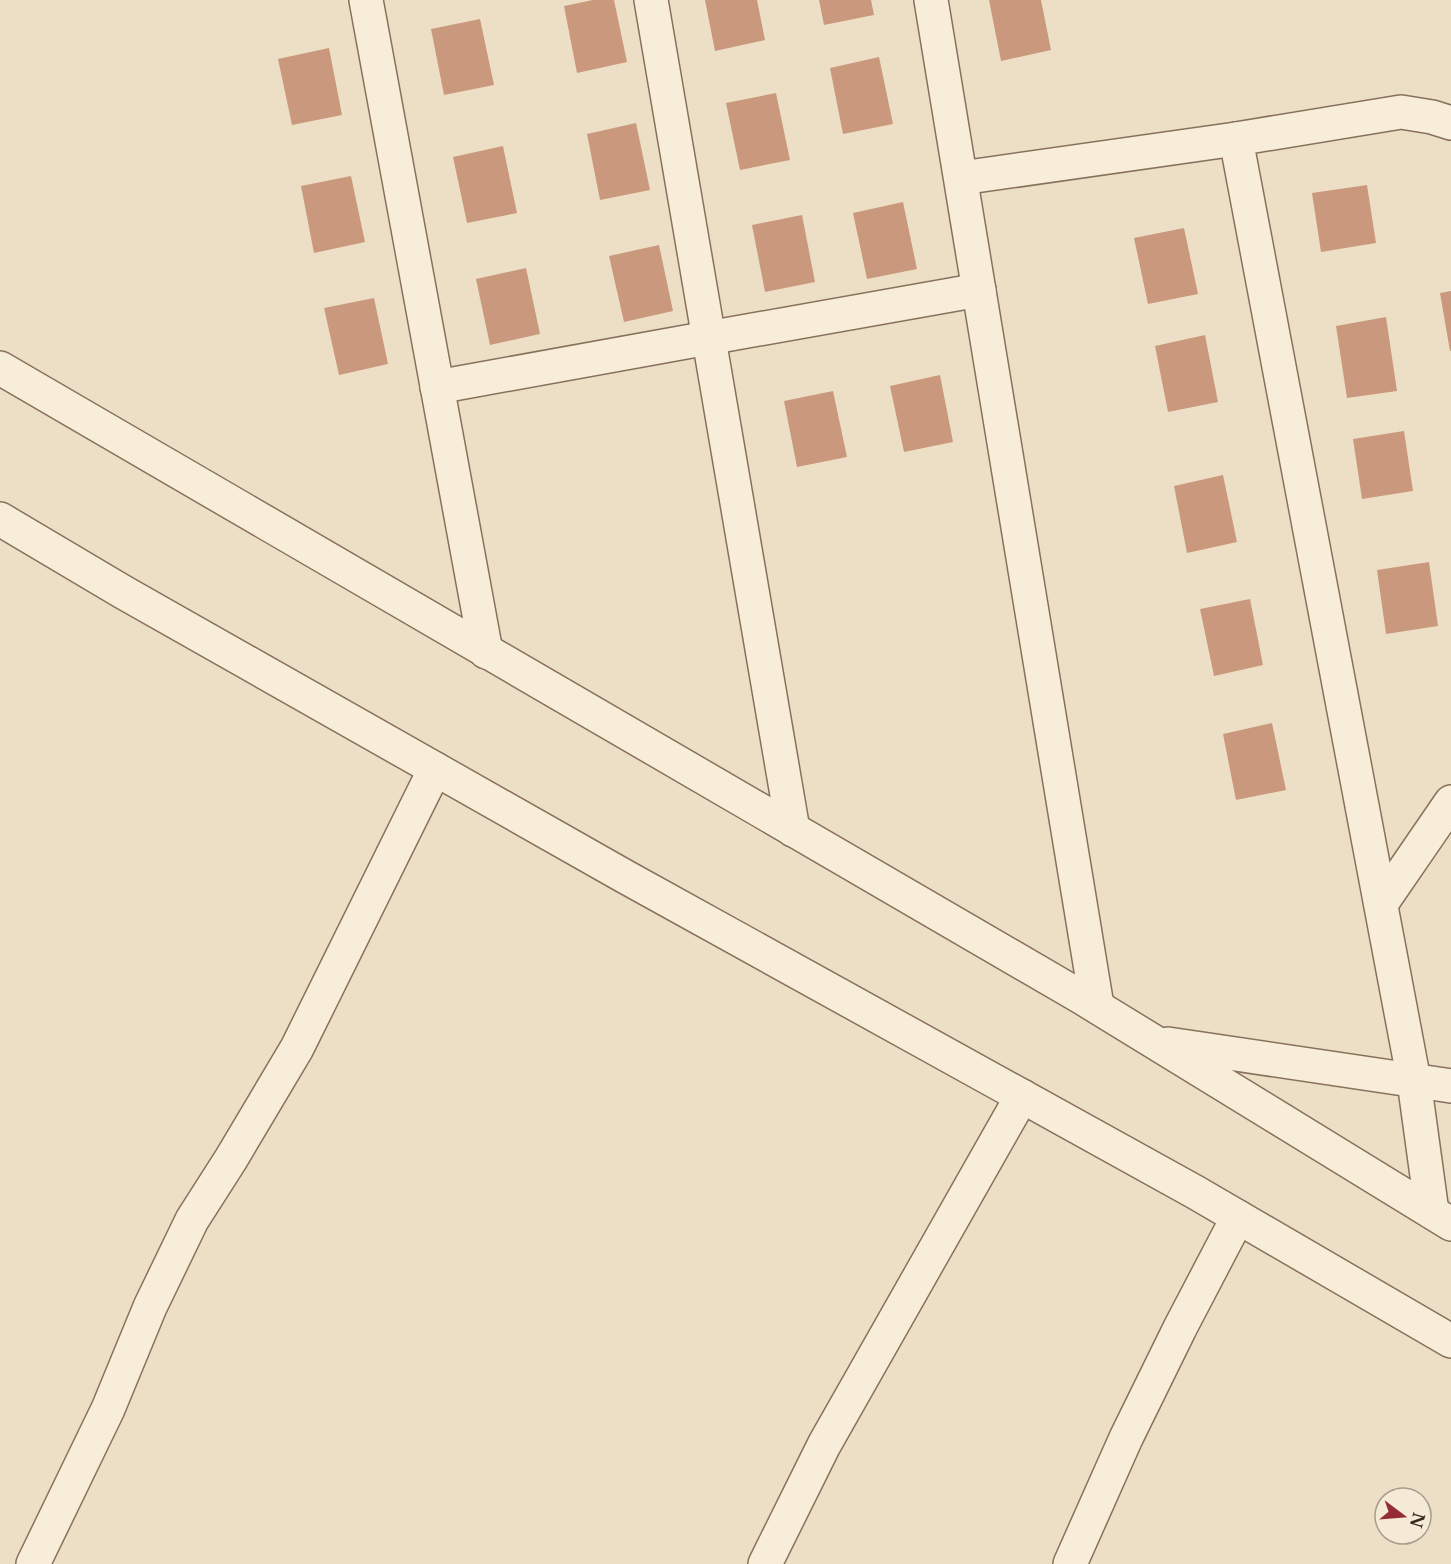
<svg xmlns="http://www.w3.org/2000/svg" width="1451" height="1564" font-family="'Libre Baskerville',serif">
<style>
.building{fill:#ca997d}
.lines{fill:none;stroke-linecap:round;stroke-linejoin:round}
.minor-casing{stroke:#88715c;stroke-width:36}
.minor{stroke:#f8edd9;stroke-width:33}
</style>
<rect width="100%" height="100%" fill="#eddfc6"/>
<g class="building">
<path d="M593 0H614L627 62 577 73 564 6Z"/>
<path d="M705 0H757L765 40 715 51Z"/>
<path d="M819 0H871L874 15 824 25Z"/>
<path d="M989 0H1041L1051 50 1001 61Z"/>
<path d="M480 19 494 85 444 95 431 29Z"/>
<path d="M329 48 342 115 292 125 278 59Z"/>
<path d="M879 57 893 124 843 134 830 68Z"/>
<path d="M776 93 790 160 740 170 726 103Z"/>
<path d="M636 123 650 190 600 200 587 134Z"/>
<path d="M503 146 517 213 467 223 453 157Z"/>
<path d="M351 176 365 242 314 253 301 186Z"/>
<path d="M1367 185 1376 243 1321 252 1312 193Z"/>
<path d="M903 202 917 269 867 279 853 213Z"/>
<path d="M802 215 815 282 765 292 752 225Z"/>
<path d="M1184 228 1198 294 1148 304 1134 238Z"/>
<path d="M659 245 673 311 624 322 609 256Z"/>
<path d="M526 268 540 334 490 345 476 279Z"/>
<path d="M1451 291V351H1450L1440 293Z"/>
<path d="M374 298 388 364 339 375 324 308Z"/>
<path d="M1386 317 1397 391 1347 398 1336 326Z"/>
<path d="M1205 335 1218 402 1168 412 1155 346Z"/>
<path d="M940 375 953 442 904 452 890 386Z"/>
<path d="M833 391 847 457 797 467 784 401Z"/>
<path d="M1404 431 1413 491 1362 499 1353 439Z"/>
<path d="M1223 475 1237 542 1187 553 1174 486Z"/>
<path d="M1429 562 1438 626 1386 634 1377 570Z"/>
<path d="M1250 599 1263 665 1214 676 1200 609Z"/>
<path d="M1272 723 1286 790 1236 800 1223 734Z"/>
</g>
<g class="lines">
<defs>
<g id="minor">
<path d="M366 0 486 652"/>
<path d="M651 0 793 830"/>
<path d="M931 0 1097 1006"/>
<path d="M1236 139 1401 112 1432 117 1451 123"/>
<path d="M961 178 1236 139 1414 1081 1432 1212"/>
<path d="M0 368 1081 997 1451 1224"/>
<path d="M437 387 708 338 979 290"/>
<path d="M0 519 123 592 624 876 1195 1192 1451 1341"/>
<path d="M1381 904 1451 802"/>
<path d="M1168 1044 1451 1086"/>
<path d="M33 1564 108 1409 150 1307 192 1220 231 1159 297 1048 435 769"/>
<path d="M765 1564 824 1445 1022 1096"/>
<path d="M1070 1564 1126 1438 1180 1328 1238 1217"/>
</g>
</defs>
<use href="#minor" class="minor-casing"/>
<use href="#minor" class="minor"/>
</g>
<g transform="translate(1403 1516) rotate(106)"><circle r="28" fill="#f5ead6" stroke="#aa9d8d" stroke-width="1.5"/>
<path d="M0-4.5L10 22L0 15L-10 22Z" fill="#962d34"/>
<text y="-9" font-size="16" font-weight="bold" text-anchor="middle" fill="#392a1f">N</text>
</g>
</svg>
